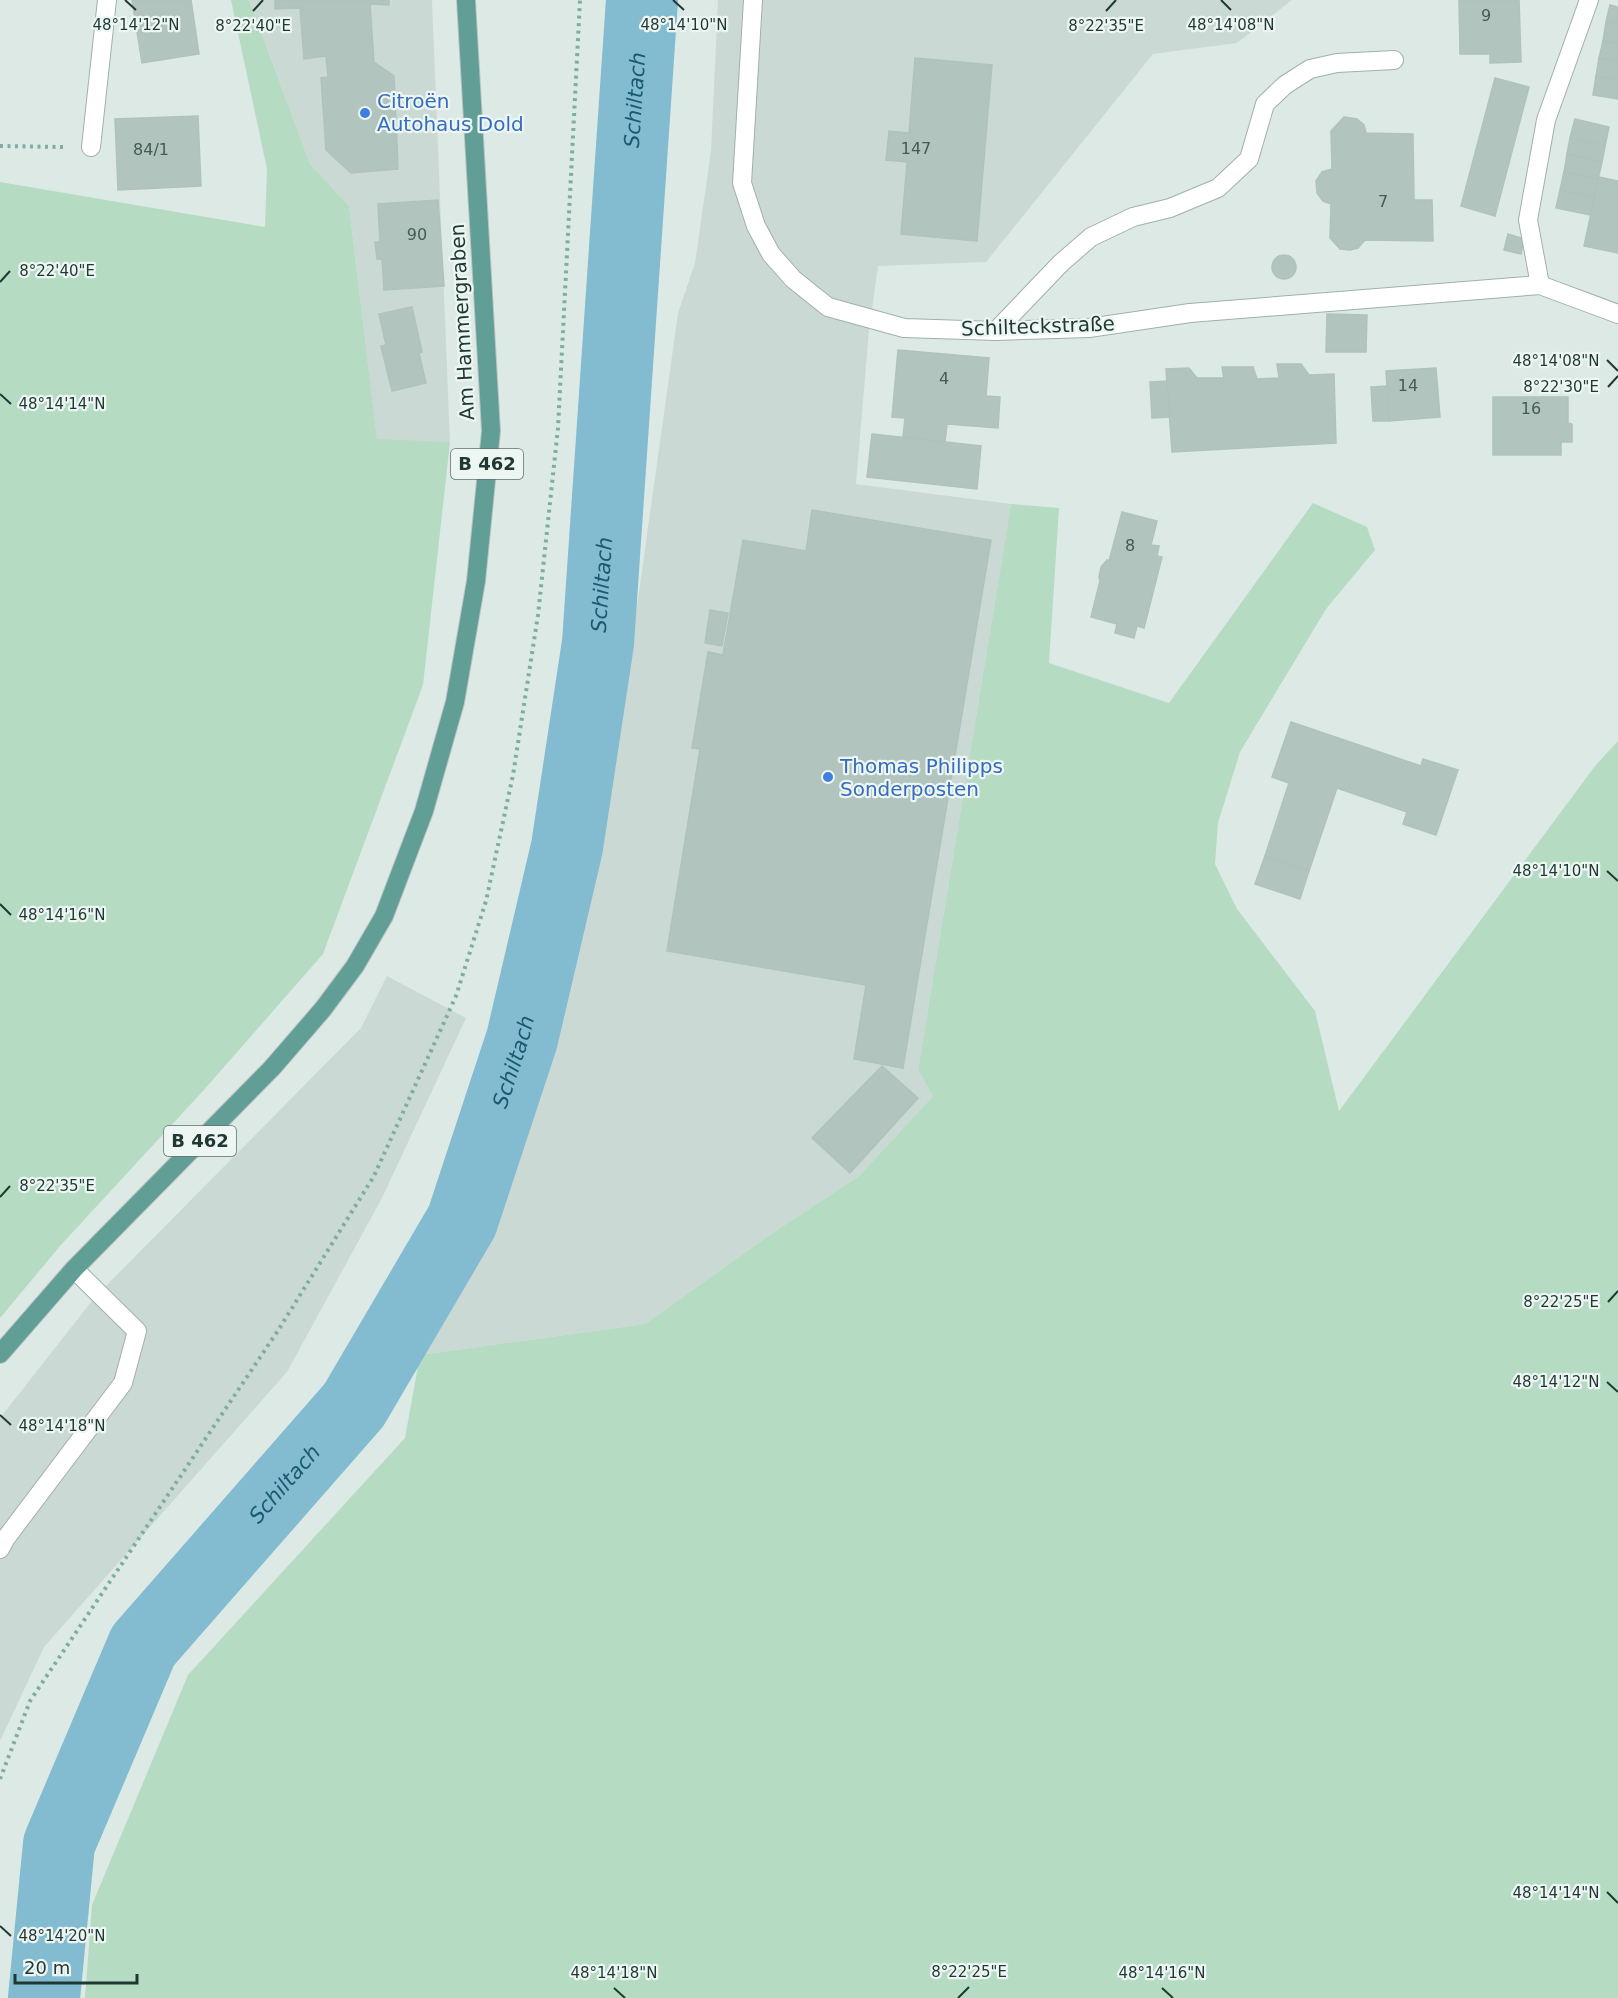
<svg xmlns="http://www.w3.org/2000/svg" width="1618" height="1998" font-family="'DejaVu Sans',sans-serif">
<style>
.built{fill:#cbd9d4}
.green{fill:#b5dbc3}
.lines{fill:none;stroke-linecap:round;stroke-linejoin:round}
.river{stroke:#83bbd0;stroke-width:72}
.building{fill:#b2c4be;stroke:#afc2bd;stroke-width:1.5}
.minor-casing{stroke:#a0b0ac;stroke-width:20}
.major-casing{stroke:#bcc3c2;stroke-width:20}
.path{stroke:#7dada3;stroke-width:4;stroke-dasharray:3 4.5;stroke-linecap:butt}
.minor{stroke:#fff;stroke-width:18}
.major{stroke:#619f96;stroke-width:18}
.ticks{fill:none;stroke:#1f3834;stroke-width:2}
.shop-dot{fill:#3f7fe0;stroke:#edf6f2;stroke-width:2}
.labels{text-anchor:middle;stroke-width:4.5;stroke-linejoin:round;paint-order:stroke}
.number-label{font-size:16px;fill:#445b56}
.shield{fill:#edf6f2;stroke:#5d716d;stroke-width:1.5}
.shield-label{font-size:18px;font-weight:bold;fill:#1f3834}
.shop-label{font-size:20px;fill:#366cbe;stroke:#edf6f2;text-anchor:start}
.street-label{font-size:20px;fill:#1f3834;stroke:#edf6f2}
.water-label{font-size:21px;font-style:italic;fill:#195a73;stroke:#edf6f2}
.ticks-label{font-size:15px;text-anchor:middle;fill:#1f3834;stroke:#edf6f2;stroke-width:4.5;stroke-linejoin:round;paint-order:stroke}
</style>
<rect width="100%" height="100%" fill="#dde9e5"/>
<g class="built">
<path d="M249 0H432L450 442 377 440 349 206 310 164Z"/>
<path d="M718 0H1292L1237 43 1153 54 986 262 878 266 869 331 856 484 1011 504 918 1070 933 1096 859 1176 771 1234 645 1324 420 1355 484 1238 518 1156 502 1128 564 945 613 778 678 313 695 263 711 151Z"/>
<path d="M387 976 466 1018 382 1198 287 1372 44 1647 0 1741V1418L95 1297 361 1028Z"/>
</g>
<g class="green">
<path d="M231 0H249L310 164 349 206 377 439 450 442 423 685 323 954 202 1092 60 1246 0 1318V182L265 227 267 169Z"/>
<path d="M1313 503 1367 527 1375 550 1326 609 1240 752 1218 823 1215 864 1237 909 1315 1011 1339 1111 1595 766 1618 741V1998H85L92 1905 188 1675 405 1438 420 1355 645 1324 771 1234 859 1176 933 1096 918 1070 1011 504 1059 508 1049 663 1169 703Z"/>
</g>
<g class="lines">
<path class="river" id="s1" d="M44 1998 59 1844 143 1646 354 1405 462 1221 522 1039 567 847 598 643 642 0"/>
</g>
<g class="building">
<path d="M132 0H191L199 54 142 63Z"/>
<path d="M275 0H389V5L370 4 374 62 394 76 398 169 351 173 326 150 321 78 328 77 326 56 304 59 300 8 275 9Z"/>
<path d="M1459 0H1519L1521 62 1490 63V54H1460Z"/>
<path d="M1610 5 1618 7V24L1606 22Z"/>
<path d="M1606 22 1618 24V44L1603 41Z"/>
<path d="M1603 41 1618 44V62L1599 58Z"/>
<path d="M915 58 992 65 977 241 901 234 907 162 886 160 889 131 909 133Z"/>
<path d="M1599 58 1618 62V80L1596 76Z"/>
<path d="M1596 76 1618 80V99L1593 95Z"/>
<path d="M1495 78 1529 87 1495 216 1461 206Z"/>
<path d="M198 116 201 186 118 190 115 119Z"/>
<path d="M1344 117 1357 119 1364 125 1366 133 1413 134 1414 200H1432L1433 241 1365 240 1358 248 1350 250 1340 249 1330 238 1331 204 1323 201 1317 193 1316 181 1322 172 1332 169 1331 131Z"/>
<path d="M1575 119 1609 127 1605 146 1570 138Z"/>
<path d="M1570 138 1605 146 1602 162 1567 154Z"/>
<path d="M1567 154 1602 162 1598 179 1564 172Z"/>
<path d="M1564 172 1598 179 1594 197 1560 190Z"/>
<path d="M1599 177 1618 181V253L1584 246Z"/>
<path d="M1560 190 1594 197 1591 215 1556 208Z"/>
<path d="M438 200 444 286 384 290 382 259H377L375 242H380L378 204Z"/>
<path d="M1508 234 1524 239 1521 254 1504 250Z"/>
<circle cx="1284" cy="267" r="12"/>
<path d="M412 307 422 352 419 353 426 383 392 391 381 346 386 345 379 314Z"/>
<path d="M1327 314 1367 315 1366 352H1326Z"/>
<path d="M898 350 989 358 986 396 1000 397 998 428 947 424 945 442 903 437 905 418 892 417Z"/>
<path d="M1277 364H1301L1309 375 1334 374 1336 443 1172 452 1166 369 1189 368 1197 378H1224L1222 367H1253L1257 379 1279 378Z"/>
<path d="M1436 368 1440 417 1389 421 1386 371Z"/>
<path d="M1167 381 1170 417 1152 418 1150 382Z"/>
<path d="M1387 386 1389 421H1373L1371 387Z"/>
<path d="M1493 397H1568V423L1572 424V442H1561V455H1493Z"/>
<path d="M872 434 981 446 977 489 867 477Z"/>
<path d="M812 510 991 540 903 1068 854 1059 866 985 667 951 700 749 692 748 708 652 723 655 743 540 806 551Z"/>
<path d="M1122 512 1157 521 1151 545 1159 546 1157 556 1162 557 1144 628 1137 626 1134 638 1115 633 1117 624 1091 617 1100 581 1099 577 1101 567 1107 560 1109 561Z"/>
<path d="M710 610 728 613 722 646 705 643Z"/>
<path d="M1291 722 1421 766 1423 759 1458 770 1436 835 1403 824 1407 812 1337 788 1309 871 1265 856 1289 783 1272 777Z"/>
<path d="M1265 856 1309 871 1300 899 1255 884Z"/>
<path d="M882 1066 918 1098 850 1173 812 1138Z"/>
</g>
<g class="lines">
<defs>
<g id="minor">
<path d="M753 0 742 183 756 226 771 254 793 279 828 307 904 328 996 331 1089 328 1190 313 1540 285 1618 314"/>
<path d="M91 147 107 0"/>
<path d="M1540 285 1528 220 1546 120 1589 0"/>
<path d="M996 331 1061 263 1091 237 1133 217 1170 208 1218 188 1249 159 1265 104 1285 85 1310 69 1337 63 1394 60"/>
<path d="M0 1549 6 1538 123 1383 137 1331 74 1269"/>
</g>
<path id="major" d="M0 1354 74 1269 272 1068 323 1009 355 966 384 916 424 811 455 702 476 581 491 431 466 0"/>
</defs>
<use href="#minor" class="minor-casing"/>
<use href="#major" class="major-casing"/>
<g class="path">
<path d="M0 146 63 147"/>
<path d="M0 1779 30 1701 279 1329 374 1176 456 996 486 901 513 775 538 615 558 428 580 0"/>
</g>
<use href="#minor" class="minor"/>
<use href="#major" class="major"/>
</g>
<path class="ticks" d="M125 0 136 10M673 0 684 10M1221 0 1231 10M253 11 263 0M1106 11 1116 0M0 282 10 271M1607 360 1618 371M1608 387 1618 376M0 394 11 404M1607 871 1618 881M0 904 11 915M0 1197 10 1186M1608 1302 1618 1291M1607 1382 1618 1392M0 1415 11 1425M1607 1892 1618 1903M0 1926 11 1936M614 1988 625 1998M1162 1988 1173 1998M958 1998 969 1987"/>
<g class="shop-dot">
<circle cx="365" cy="113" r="6"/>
<circle cx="828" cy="777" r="6"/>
</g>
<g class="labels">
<g class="number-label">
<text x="1486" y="21">9</text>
<text x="916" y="154">147</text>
<text x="151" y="155">84/1</text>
<text x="1383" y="207">7</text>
<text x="417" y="240">90</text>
<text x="944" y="384">4</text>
<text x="1408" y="391">14</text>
<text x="1531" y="414">16</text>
<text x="1130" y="551">8</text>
</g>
<g class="shield">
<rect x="451" y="449" width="72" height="30" rx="4.5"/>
<rect x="164" y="1126" width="72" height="30" rx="4.5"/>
</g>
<g class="shield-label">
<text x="487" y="470">B 462</text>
<text x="200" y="1147">B 462</text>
</g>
<g class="shop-label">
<text x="377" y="108">Citroën<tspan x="377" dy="23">Autohaus Dold</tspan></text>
<text x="840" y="773">Thomas Philipps<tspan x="840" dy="23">Sonderposten</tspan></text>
</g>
<g class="street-label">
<text transform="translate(462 322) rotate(-93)" y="7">Am Hammergraben</text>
<text transform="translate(1038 326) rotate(-2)" y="7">Schilteckstraße</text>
</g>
<g class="water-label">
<text dy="7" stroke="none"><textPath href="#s1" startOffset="2043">Schiltach</textPath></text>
<text dy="7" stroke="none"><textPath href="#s1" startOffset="1557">Schiltach</textPath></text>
<text dy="7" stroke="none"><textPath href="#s1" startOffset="1071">Schiltach</textPath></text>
<text dy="7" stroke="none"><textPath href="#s1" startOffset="585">Schiltach</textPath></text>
</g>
</g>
<g class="ticks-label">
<text x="136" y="30">48°14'12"N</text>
<text x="684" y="30">48°14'10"N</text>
<text x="1231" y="30">48°14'08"N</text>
<text x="253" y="31">8°22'40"E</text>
<text x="1106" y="31">8°22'35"E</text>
<text x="57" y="276">8°22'40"E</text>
<text x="1556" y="366">48°14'08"N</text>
<text x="1561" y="392">8°22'30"E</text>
<text x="62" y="409">48°14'14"N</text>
<text x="1556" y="876">48°14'10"N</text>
<text x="62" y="920">48°14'16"N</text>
<text x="57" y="1191">8°22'35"E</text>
<text x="1561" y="1307">8°22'25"E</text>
<text x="1556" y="1387">48°14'12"N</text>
<text x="62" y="1431">48°14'18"N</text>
<text x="1556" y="1898">48°14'14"N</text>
<text x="62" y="1941">48°14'20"N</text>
<text x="969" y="1977">8°22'25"E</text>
<text x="614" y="1978">48°14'18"N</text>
<text x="1162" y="1978">48°14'16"N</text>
</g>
<path d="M15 1974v9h122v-9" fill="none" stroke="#1f3834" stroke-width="3"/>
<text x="24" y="1974" font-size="18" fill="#1f3834" stroke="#edf6f2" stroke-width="4.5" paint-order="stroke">20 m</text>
</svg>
